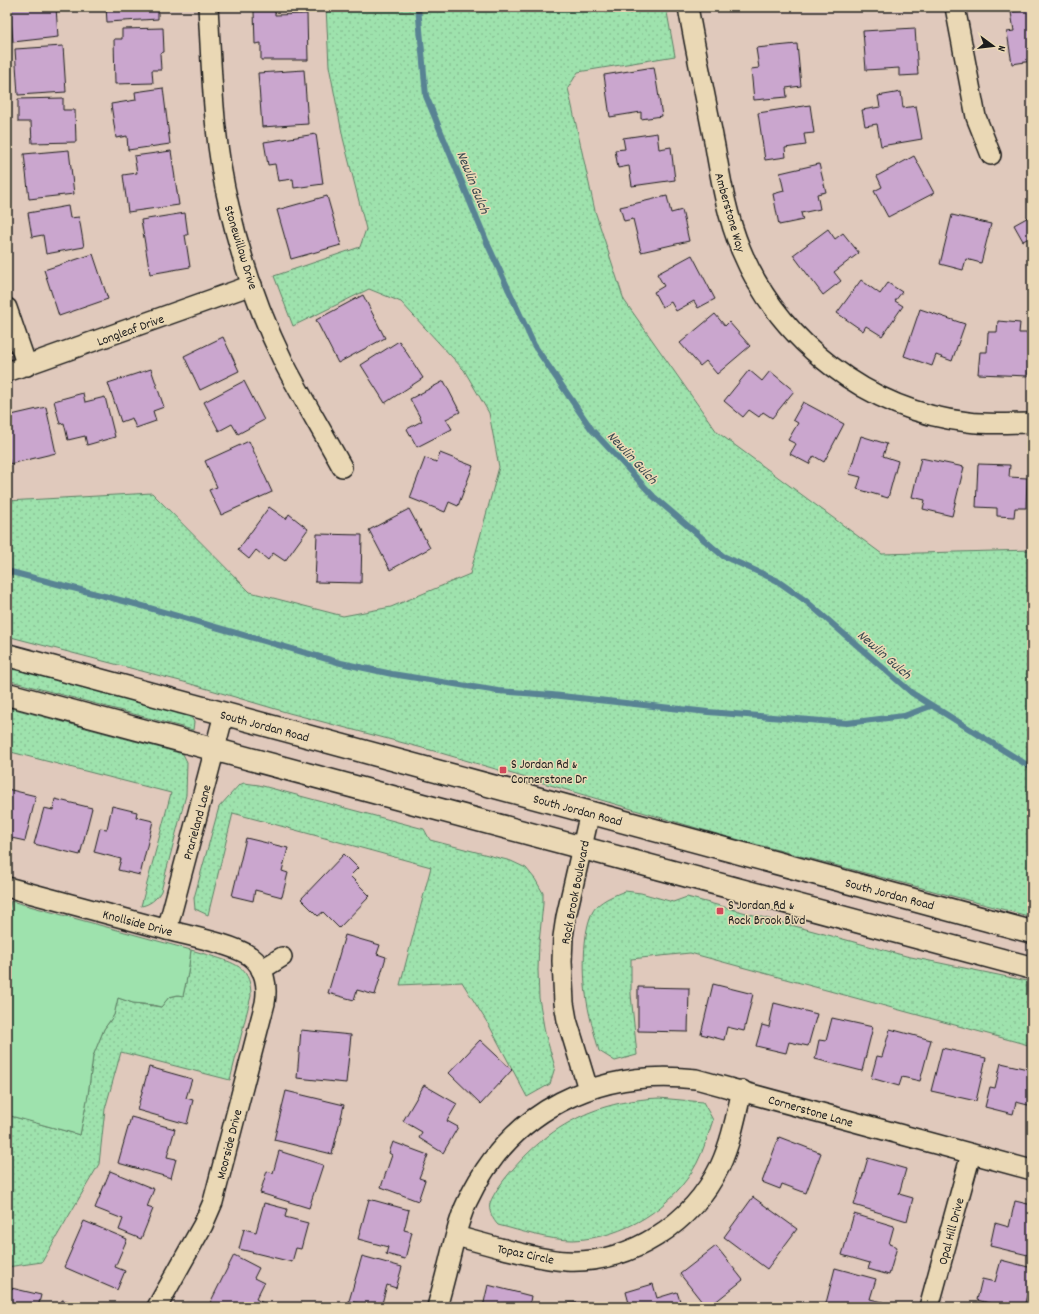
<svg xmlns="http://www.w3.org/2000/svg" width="1039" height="1314" font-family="Dekko,sans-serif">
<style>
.grass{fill:url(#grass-dots);stroke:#5d7f64}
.park{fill:#9ee2ad;stroke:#5d7f64}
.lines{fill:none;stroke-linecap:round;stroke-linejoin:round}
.stream{stroke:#598393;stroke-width:6}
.building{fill:#caa6ce;stroke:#1c1c1c}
.street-casing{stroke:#1c1c1c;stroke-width:22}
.primary-casing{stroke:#1c1c1c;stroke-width:25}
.street{stroke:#ead8b5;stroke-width:19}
.primary{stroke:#ead8b5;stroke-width:22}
.poi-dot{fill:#d1495b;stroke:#ead8b5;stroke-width:1.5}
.labels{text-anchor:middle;stroke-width:3;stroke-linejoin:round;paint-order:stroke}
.street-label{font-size:13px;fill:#1c1c1c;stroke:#ead8b5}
.poi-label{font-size:13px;fill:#1c1c1c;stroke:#ead8b5;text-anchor:start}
.water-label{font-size:14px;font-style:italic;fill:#36474e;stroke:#ead8b5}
</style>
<defs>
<pattern id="grass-dots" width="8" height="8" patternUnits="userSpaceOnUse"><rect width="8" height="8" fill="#9ee2ad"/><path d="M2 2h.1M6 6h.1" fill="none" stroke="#88c194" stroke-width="1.8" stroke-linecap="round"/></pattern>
</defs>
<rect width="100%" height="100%" fill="#e0c9bc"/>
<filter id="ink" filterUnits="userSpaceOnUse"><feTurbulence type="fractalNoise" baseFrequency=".025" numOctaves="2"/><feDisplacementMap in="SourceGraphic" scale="8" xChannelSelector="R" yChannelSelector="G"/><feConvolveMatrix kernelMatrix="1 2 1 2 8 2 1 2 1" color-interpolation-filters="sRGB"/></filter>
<g filter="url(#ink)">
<g class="grass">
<path d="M326 7H666L675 56 578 72 568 88 595 211 624 300 717 432 882 554 1032 550V917L717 834 434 751 289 713 184 682 7 636V501L152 493 250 592 343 616 391 607 470 574 499 467 489 413 464 370 401 302 369 289 293 326 274 276 360 247 366 229 343 138 329 66Z"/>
<path d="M7 667 190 715 194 722 193 730 7 680Z"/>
<path d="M7 707 183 754 187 762 186 795 161 891C157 899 149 905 141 906L171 793 7 751Z"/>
<path d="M244 783 259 785 424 829 430 840 511 861 526 868 535 879 543 893V904L539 943 538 970 539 998 545 1033 555 1067 550 1084 527 1097 490 1027 462 982 400 985 431 867 233 813 208 915 195 909 194 898 219 807 239 785Z"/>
<path d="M625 891 641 893 673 902 687 897 906 956 1032 982V1046L690 953 631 959V994L637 1055 615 1061 599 1051C594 1032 588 1013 586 994 583 974 582 922 596 907 604 899 615 895 625 891Z"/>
<path d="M191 950C199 952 207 955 215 957 238 964 251 969 251 996L230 1080 121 1052 105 1109 99 1164 42 1262 7 1267V1115L80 1135 88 1095 93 1056 104 1029 114 1015 118 998 133 1003 161 1007 169 997 179 995 183 996 188 973Z"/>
<path d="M659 1098 703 1102 713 1120C708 1135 704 1149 697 1163 673 1208 624 1238 573 1240 547 1240 522 1231 498 1225 493 1220 488 1210 490 1203 497 1184 527 1152 543 1140 556 1129 572 1120 588 1113 610 1104 635 1099 659 1098Z"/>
</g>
<path class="park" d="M11 901 191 950 188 973 183 996 178 995 169 997 161 1007 153 1005 133 1003 118 998 114 1015 104 1029 93 1056 88 1095 80 1135 7 1115V918Z"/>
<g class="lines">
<g class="stream">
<path d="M418 7 426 96 488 245 534 345 592 430 654 497 723 556 776 580 806 601 912 693 1032 768"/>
<path d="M7 571 139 605 341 663 392 674 498 691 552 695 708 712 847 723 904 716 931 706"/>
</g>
</g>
<g class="building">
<path d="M10 7H56L58 37 13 42Z"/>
<path d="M106 7H158V19L107 22Z"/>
<path d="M1032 9V61L1012 64 1007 32 1014 31 1011 12Z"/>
<path d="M254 11H275V15L307 14 308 60H261V43L255 44Z"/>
<path d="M163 28 164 52 160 53 161 70H152L153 83 115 84 114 39H122V29Z"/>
<path d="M915 28 918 75 899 76V68L866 70 863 31Z"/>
<path d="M797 44 801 86 786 88 787 97 754 100 751 69 759 68 756 48Z"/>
<path d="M63 46 66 92 18 95 15 49Z"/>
<path d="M654 67 662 116 641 119V112L610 117 604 75Z"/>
<path d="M304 70 308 124 262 127 258 73Z"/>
<path d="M163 88 170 144 128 150 127 136 116 138 111 104 136 100 135 92Z"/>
<path d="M901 92 903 108 916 106 922 139 881 146 877 124 865 126 862 110 880 107 878 96Z"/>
<path d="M63 98V110H75L76 142 32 143 31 122H18V99Z"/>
<path d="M810 105 814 133 804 134 806 145 785 148 786 157 765 160 758 113Z"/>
<path d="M657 133 659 149 671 147 675 180 632 186 629 166 618 168 615 150 625 149 623 138Z"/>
<path d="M316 134 323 184 294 188 293 179 278 181 275 164 268 165 264 142Z"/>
<path d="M69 150 74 194 29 199 24 154Z"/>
<path d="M171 151 179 205 128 212 123 175 137 173 134 156Z"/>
<path d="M914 156 934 193 888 217 874 191 882 187 877 176Z"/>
<path d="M819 164 826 192 817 194 820 209 801 213 803 220 779 225 773 194 784 191 780 173Z"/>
<path d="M327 196 341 245 291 259 277 210Z"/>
<path d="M667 196 671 213 682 210 689 241 641 252 633 219 624 221 620 207Z"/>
<path d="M68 206 70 218 79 217 84 247 46 254 43 235 32 237 28 213Z"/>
<path d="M185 213 188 235H185L190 267 150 274 141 220Z"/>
<path d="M952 215 991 224 981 263 966 259 963 270 940 264Z"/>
<path d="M1032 215V240L1031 237 1023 241 1014 225Z"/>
<path d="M828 229 835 239 843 233 859 253 834 272 841 281 823 295 793 255Z"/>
<path d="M93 254 108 299 59 316 44 270Z"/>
<path d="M692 255 715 299 698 308 694 301 676 311 671 302 662 307 654 292 664 286 657 274Z"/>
<path d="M861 280 880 294 888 283 902 292 895 301 903 306 882 336 866 326 863 331 837 313Z"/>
<path d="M363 295 385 338 338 363 316 320Z"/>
<path d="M920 309 965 324 952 361 936 355 932 366 904 356Z"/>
<path d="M715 314 725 326 729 322 750 346 717 374 706 361 700 366 680 343Z"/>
<path d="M998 321 1020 323 1019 333H1031L1028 376 978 374 980 352H987L988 332H997Z"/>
<path d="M223 337 239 371 200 390 184 356Z"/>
<path d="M399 341 423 378 385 403 361 365Z"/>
<path d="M151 369 164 407 153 411 156 421 136 428 132 418 121 422 108 383Z"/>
<path d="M749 370 762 381 770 371 794 391 772 418 763 412 759 417 749 410 743 417 724 401Z"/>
<path d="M244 381 264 420 238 434 232 424 219 431 204 402Z"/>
<path d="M444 381 460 412 446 419 452 429 417 447 407 429 422 421 410 399Z"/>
<path d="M83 393 85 402 105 397 115 437 87 445 85 436 68 440 64 423 60 424 54 401Z"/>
<path d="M803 402 844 424 824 462 814 456 809 464 790 454 796 444 788 440 798 423 793 420Z"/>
<path d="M46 407 56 453 10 464 7 453V416Z"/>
<path d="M861 436 887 444 883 456 898 461 888 498 857 489 861 477 849 474Z"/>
<path d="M249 441 272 492 221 515 209 490 217 487 205 461Z"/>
<path d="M440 453 473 466 458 506 449 502 445 512 410 498 425 458 437 462Z"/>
<path d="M921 458 964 467 952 516 923 509 925 500 912 497Z"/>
<path d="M978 464 1010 465 1009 477 1027 478 1026 508H1015L1014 517 997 516V508L976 507Z"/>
<path d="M269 507 286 519 289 514 308 529 285 561 273 553 268 560 256 550 249 559 238 550Z"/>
<path d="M409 509 430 548 390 570 369 530Z"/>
<path d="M317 534 362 535 361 583 315 582Z"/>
<path d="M7 789 36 796 25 841 7 837Z"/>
<path d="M55 799 92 808 80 855 34 844 44 808 53 810Z"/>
<path d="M112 806 137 812 136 817 153 821 140 875 118 870 121 859 94 852 100 828 107 829Z"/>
<path d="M246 838 288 848 282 871 288 873 282 897 255 890 253 901 232 896Z"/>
<path d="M344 854 358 868 350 876 370 896 339 928 323 912 318 916 301 899Z"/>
<path d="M345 935 380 945 377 954 386 957 375 995 357 990 354 1000 328 993Z"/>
<path d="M713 984 753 994 744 1031 727 1027 724 1040 701 1034Z"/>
<path d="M638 987 689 988 688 1032 638 1031Z"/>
<path d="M774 1003 817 1014 808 1046 789 1042 786 1053 756 1046 762 1025 769 1027Z"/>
<path d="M832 1018 873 1027 862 1071 815 1059 819 1040 826 1041Z"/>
<path d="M890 1029 931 1040 920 1081 902 1077 899 1086 871 1078 877 1056 882 1057Z"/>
<path d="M301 1030 351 1035 346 1083 297 1078Z"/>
<path d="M480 1040 512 1070 481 1104 449 1073Z"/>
<path d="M942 1048 986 1058 976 1101 931 1091Z"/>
<path d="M1001 1063 1032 1070V1106L1016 1102 1013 1114 985 1107 990 1087 995 1088Z"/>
<path d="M149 1067 192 1079 186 1098 193 1100 187 1124 137 1110Z"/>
<path d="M424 1085 457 1104 447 1121 458 1127 443 1153 419 1138 422 1132 403 1121Z"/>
<path d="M286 1091 344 1105 332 1154 274 1140Z"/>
<path d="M131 1117 175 1129 167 1157 176 1159 171 1178 118 1163Z"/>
<path d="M779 1137 821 1153 806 1193 782 1184 780 1189 762 1182Z"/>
<path d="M393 1142 428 1155 419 1178 425 1180 418 1201 381 1187 392 1155 389 1153Z"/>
<path d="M279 1151 323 1165 309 1208 260 1193 267 1171 273 1173Z"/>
<path d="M868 1158 906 1169 899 1194 913 1198 907 1221 854 1205Z"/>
<path d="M110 1171 154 1189 147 1207 153 1209 141 1239 119 1230 123 1219 95 1208Z"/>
<path d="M753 1197 797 1229 767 1269 724 1237Z"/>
<path d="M369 1199 409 1210 404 1230 412 1232 405 1259 386 1254 388 1247 358 1239Z"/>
<path d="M1015 1201 1032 1205V1256L990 1246 995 1223 1009 1227Z"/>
<path d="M264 1203 287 1209 285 1217 308 1223 301 1249 296 1248 292 1262 239 1249 244 1229 256 1232Z"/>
<path d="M854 1214 894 1226 889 1244 897 1247 889 1275 868 1269 870 1263 842 1255Z"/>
<path d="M84 1221 127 1239 115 1267 125 1271 117 1290 64 1267Z"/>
<path d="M716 1246 743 1280 709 1307H706L680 1274Z"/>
<path d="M234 1255 259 1268 254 1278 264 1283 256 1299 263 1303 261 1307H208Z"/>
<path d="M362 1256 402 1267 396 1288 387 1285 381 1307H372L349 1301Z"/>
<path d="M1001 1260 1032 1268V1275L1024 1307H1005L977 1300 982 1279 995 1282Z"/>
<path d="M835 1268 876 1279 870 1299 883 1302 882 1307H825Z"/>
<path d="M653 1284 657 1298 677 1292 682 1307H630L626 1292Z"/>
<path d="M488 1285 531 1296 529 1307H483Z"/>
<path d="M7 1287 41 1295 38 1307H7Z"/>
<path d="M62 1300 94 1307H61Z"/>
<path d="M597 1302V1307H569V1303Z"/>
</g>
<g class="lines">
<defs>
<g id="street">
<path d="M208 7C212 74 213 141 229 206 241 259 260 314 284 363 302 398 323 432 342 467"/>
<path d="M688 7C696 53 706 100 715 146 721 181 727 217 741 250 779 341 868 411 968 422 989 425 1011 423 1032 423"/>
<path d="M955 7 976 117 991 155"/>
<path d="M7 308 27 366"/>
<path d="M7 372 252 285"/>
<path d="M7 887C63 902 119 917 175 932 195 937 234 945 250 956 265 967 268 986 265 1003L213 1202 203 1225 157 1307"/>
<path d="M167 930 224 714"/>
<path d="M261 970 282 957"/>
<path d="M588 1089 567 1020 564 1003 562 961 563 937 566 917 590 812"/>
<path d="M456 1236C471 1240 485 1244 500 1248 522 1253 543 1260 566 1261 630 1264 692 1224 720 1166 731 1142 736 1116 742 1090"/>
<path d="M437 1307C443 1286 448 1266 453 1245 457 1231 460 1216 467 1202 510 1110 597 1068 696 1079L1032 1170"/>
<path d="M929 1307 971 1154"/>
</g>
<g id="primary">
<path d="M7 655 1032 932"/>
<path d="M7 694 1032 968"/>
</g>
</defs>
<use href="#street" class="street-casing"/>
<use href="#primary" class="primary-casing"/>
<use href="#street" class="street"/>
<use href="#primary" class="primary"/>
</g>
</g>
<g class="poi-dot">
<rect x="499" y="766" width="8" height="8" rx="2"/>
<rect x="716" y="907" width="8" height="8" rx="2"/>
</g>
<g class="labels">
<g class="street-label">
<text transform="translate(731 212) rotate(74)" y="5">Amberstone Way</text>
<text transform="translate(242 247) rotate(73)" y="5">Stonewillow Drive</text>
<text transform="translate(130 329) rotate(-20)" y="5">Longleaf Drive</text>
<text transform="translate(265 725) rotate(15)" y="5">South Jordan Road</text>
<text transform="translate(578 809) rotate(15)" y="5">South Jordan Road</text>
<text transform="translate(196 822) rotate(-75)" y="5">Prarieland Lane</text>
<text transform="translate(574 892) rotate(-79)" y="5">Rock Brook Boulevard</text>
<text transform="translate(890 893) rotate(15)" y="5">South Jordan Road</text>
<text transform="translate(138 922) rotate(15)" y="5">Knollside Drive</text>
<text transform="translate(811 1110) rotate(16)" y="5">Cornerstone Lane</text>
<text transform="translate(228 1144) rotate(-76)" y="5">Moorside Drive</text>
<text transform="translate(950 1231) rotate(-75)" y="5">Opal Hill Drive</text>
<text transform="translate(526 1253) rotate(12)" y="5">Topaz Circle</text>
</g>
<g class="poi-label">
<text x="511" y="768">S Jordan Rd &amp;<tspan x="511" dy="15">Cornerstone Dr</tspan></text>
<text x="728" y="909">S Jordan Rd &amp;<tspan x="728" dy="15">Rock Brook Blvd</tspan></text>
</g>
<g class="water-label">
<text transform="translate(474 182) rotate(68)" y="5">Newlin Gulch</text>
<text transform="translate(633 457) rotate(47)" y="5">Newlin Gulch</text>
<text transform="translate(885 654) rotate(41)" y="5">Newlin Gulch</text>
</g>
</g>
<rect width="1039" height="1314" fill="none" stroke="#ead8b5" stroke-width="24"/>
<rect x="12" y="12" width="1015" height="1290" fill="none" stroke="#1c1c1c" stroke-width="1.5" filter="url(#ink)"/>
<g transform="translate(993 46) rotate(105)" stroke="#ead8b5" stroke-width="3" paint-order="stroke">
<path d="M0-3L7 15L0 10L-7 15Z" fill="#1c1c1c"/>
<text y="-6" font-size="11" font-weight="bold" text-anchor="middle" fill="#1c1c1c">N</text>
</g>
</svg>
